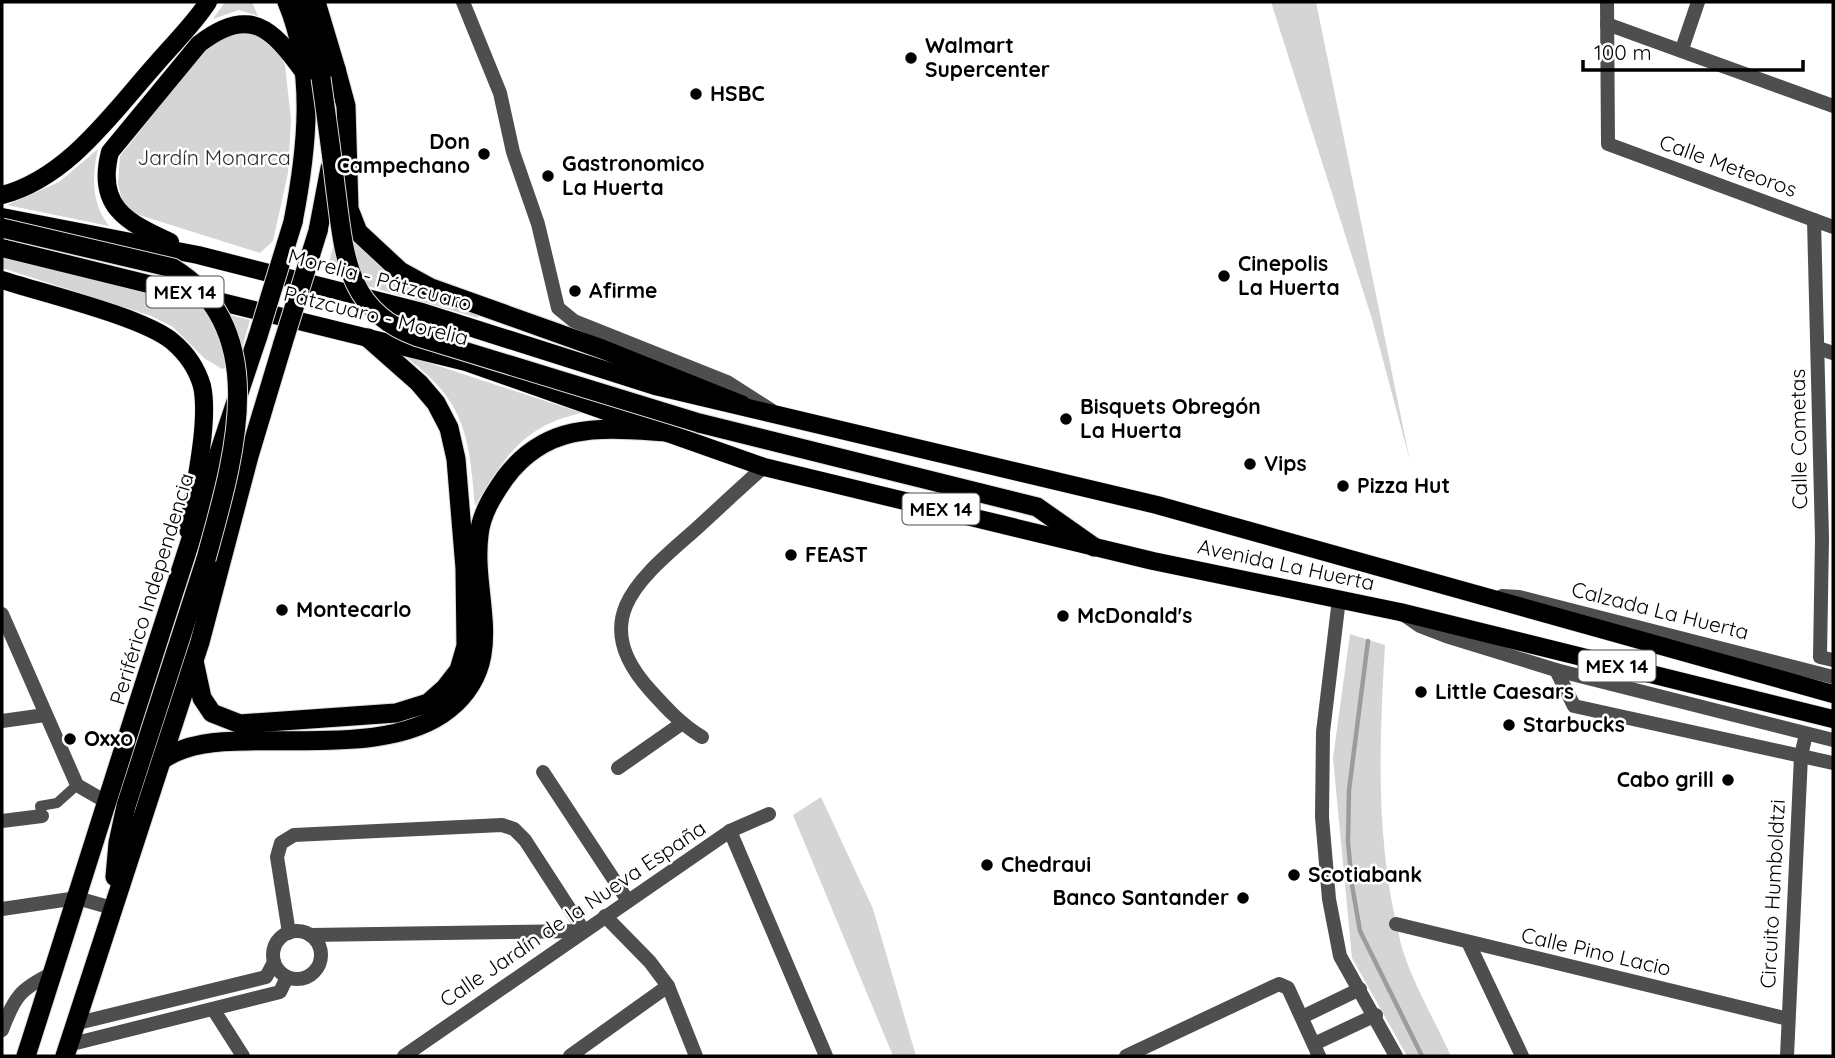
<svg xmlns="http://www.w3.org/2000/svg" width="1835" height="1058" font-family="Quicksand,sans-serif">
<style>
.green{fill:#d5d5d5}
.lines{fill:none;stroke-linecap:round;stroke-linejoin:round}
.stream{stroke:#9c9c9c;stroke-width:4.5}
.primary-casing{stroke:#dbdbdb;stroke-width:19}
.trunk-casing{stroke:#dbdbdb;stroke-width:21}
.pedestrian{stroke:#4e4e4e;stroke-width:10}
.minor{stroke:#4e4e4e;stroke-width:14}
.tertiary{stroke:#4e4e4e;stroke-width:14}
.primary{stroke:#000;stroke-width:18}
.trunk{stroke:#000;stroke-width:19}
.trunk-bridge-casing{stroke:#dbdbdb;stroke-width:21;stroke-linecap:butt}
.trunk-bridge{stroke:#000;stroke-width:19}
.poi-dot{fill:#000;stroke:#fff;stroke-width:2.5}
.labels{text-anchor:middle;stroke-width:5;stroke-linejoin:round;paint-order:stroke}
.shield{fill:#fff;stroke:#4c4c4c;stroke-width:2}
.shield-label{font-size:19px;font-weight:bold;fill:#000}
.poi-label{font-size:21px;font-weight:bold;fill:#000;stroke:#fff;text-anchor:start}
.park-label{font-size:21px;fill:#2c2c2c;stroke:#fff}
.street-label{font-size:21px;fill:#000;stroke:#fff}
</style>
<rect width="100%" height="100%" fill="#fff"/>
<g class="green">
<path d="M225 2H252L258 16 239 10 213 19Z"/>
<path d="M1271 2H1316L1410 461 1372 319Z"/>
<path d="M236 31 249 32 274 42 285 65 291 119 288 173 273 241 260 253 136 214 123 204 118 184 120 156 203 52 219 38Z"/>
<path d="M98 149C92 177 91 202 109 226L7 205 59 182Z"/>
<path d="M340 220 479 314 478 318 326 274Z"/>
<path d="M2 256 250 320 238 363 222 369 204 358 173 327 151 316 2 268Z"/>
<path d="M402 354 582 413C522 426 505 457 475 506 469 431 464 400 402 354Z"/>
<path d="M1350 634 1385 645C1379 747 1375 843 1401 944 1410 978 1436 1023 1451 1056H1407L1352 958 1333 758Z"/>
<path d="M821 797 873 909 916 1056H893L793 815Z"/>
</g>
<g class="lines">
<path class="stream" d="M1368 641 1349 790 1348 842 1352 885 1360 931 1422 1056"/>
<defs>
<g id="primary">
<path d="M2 195C68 178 113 112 156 64 173 44 194 24 208 2"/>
<path d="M2 217 198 255 422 312 655 386 1157 505 1833 694"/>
<path d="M170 242C126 222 96 206 110 152L199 44C249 5 272 28 303 71"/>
<path d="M2 248 466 362 764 467 1153 561 1400 612 1833 719"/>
<path d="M2 280C42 293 144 317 173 342 186 353 197 369 202 386 210 423 193 491 188 530"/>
</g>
<g id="trunk">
<path d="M287 2C316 71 307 150 293 222"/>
<path d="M316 2 336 69 335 82"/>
<path d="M301 3 315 46 321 78"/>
<path d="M336 69 346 106 349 209 358 232 400 271 431 288 602 349 742 405"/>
<path d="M318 231 330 168"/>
<path d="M699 423 1037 507 1094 547"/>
<path d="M194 661 202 698 212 713 240 724 396 713 428 703 445 688 459 670 466 646 465 568 456 459 449 428 436 403 419 383 368 338"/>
<path d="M162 760C186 743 219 741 248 741 309 739 400 749 449 709 509 660 471 598 479 535 481 514 493 495 505 478 548 420 604 428 668 432"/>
<path d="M115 877 118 843 126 806 206 559"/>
<path d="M26 1056C103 816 177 575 258 336"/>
<path d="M65 1056 200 642 249 456 283 343"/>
</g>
</defs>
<use href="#primary" class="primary-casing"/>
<use href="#trunk" class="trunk-casing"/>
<path class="pedestrian" d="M42 816 40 806 57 803 77 785"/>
<g class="minor">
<path d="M463 2 500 93 513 152 538 224 558 308 574 321 727 382 771 410"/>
<path d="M1607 2 1608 144 1833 227"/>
<path d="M1607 24 1833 106"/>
<path d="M1682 49 1698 2"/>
<path d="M1814 220 1822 538 1820 657 1833 660"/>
<path d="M1818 348 1833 353"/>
<path d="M2 614 77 785 108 803"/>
<path d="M1556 670 1574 706 1833 763"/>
<path d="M2 721 45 715"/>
<path d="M702 737C681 724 667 709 650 690 585 618 642 577 696 529 719 508 741 487 764 467"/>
<path d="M618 768 681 724"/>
<path d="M543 772 628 901"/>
<path d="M2 821 42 816"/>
<path d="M730 831 826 1056"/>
<path d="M2 909 77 898 112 908"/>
<path d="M605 916 650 962 668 986 696 1056"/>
<path d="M1396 924 1788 1019"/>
<circle cx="297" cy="955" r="24"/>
<path d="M289 933 277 857 281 843 294 835 502 825 514 829 525 840 584 931"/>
<path d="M310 935 584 931"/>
<path d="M1469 944 1522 1056"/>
<path d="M213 1009 243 1056"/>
<path d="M1302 1017 1360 989"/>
<path d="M78 1023 266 977 274 962"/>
<path d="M2 1030C15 996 20 989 53 973"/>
<path d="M1314 1044 1376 1015"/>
<path d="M68 1045 280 992 287 977"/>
<path d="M404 1056 730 831 769 814"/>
<path d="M570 1056 668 986"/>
<path d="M1126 1056 1279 984 1288 988 1319 1056"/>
<path d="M1787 1056 1801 756 1806 734"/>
</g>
<g class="tertiary">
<path d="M1502 596 1519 597 1833 677"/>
<path d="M1339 599 1323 732 1322 817 1329 899 1340 956 1396 1056"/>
<path d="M1407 617 1420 626 1446 636 1556 670 1833 740"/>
</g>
<use href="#primary" class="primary"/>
<use href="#trunk" class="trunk"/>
<defs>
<g id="trunk-bridge">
<path d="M321 78C326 114 331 149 335 184 344 251 344 311 418 337L699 423"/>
<path d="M2 228 173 268C276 331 231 467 206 559"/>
<path d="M258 336 293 222"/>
<path d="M283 343 318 231"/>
</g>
</defs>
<use href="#trunk-bridge" class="trunk-bridge-casing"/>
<use href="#trunk-bridge" class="trunk-bridge"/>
</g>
<g class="poi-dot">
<circle cx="911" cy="58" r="7"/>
<circle cx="696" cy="94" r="7"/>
<circle cx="484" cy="154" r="7"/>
<circle cx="548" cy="176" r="7"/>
<circle cx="1224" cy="276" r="7"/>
<circle cx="575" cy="291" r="7"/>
<circle cx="1066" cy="419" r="7"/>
<circle cx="1250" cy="464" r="7"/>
<circle cx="1343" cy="486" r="7"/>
<circle cx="791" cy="555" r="7"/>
<circle cx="282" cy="610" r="7"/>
<circle cx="1063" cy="616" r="7"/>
<circle cx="1421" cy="692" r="7"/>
<circle cx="1509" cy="725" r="7"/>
<circle cx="70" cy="739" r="7"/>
<circle cx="1728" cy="780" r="7"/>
<circle cx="987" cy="865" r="7"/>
<circle cx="1294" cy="875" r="7"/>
<circle cx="1243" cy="898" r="7"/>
</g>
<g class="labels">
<g class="shield">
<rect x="146.5" y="276.5" width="77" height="31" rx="5"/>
<rect x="902.5" y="493.5" width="77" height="31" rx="5"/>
<rect x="1578.5" y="650.5" width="77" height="31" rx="5"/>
</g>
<g class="shield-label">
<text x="185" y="299">MEX 14</text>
<text x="941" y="516">MEX 14</text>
<text x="1617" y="673">MEX 14</text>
</g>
<g class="poi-label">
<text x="925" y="53">Walmart<tspan x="925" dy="24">Supercenter</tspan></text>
<text x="710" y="101">HSBC</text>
<text x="470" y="149" text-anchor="end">Don<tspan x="470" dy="24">Campechano</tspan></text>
<text x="562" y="171">Gastronomico<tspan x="562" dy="24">La Huerta</tspan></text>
<text x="1238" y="271">Cinepolis<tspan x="1238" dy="24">La Huerta</tspan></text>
<text x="589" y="298">Afirme</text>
<text x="1080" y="414">Bisquets Obregón<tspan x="1080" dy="24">La Huerta</tspan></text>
<text x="1264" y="471">Vips</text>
<text x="1357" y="493">Pizza Hut</text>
<text x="805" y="562">FEAST</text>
<text x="296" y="617">Montecarlo</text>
<text x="1077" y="623">McDonald's</text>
<text x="1435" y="699">Little Caesars</text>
<text x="1523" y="732">Starbucks</text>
<text x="84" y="746">Oxxo</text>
<text x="1714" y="787" text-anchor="end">Cabo grill</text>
<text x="1001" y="872">Chedraui</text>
<text x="1308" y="882">Scotiabank</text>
<text x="1229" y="905" text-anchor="end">Banco Santander</text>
</g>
<g class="park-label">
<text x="214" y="165">Jardín Monarca</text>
</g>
<g class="street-label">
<text transform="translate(1728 166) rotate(20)" y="7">Calle Meteoros</text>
<text transform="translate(380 280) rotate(15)" y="7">Morelia - Pátzcuaro</text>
<text transform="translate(376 316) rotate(14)" y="7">Pátzcuaro - Morelia</text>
<text transform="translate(1799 439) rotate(-91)" y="7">Calle Cometas</text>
<text transform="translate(1286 565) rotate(12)" y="7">Avenida La Huerta</text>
<text transform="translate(152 589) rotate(-73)" y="7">Periférico Independencia</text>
<text transform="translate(1660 611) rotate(14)" y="7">Calzada La Huerta</text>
<text transform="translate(1773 894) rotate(-87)" y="7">Circuito Humboldtzi</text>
<text transform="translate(573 914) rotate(-34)" y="7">Calle Jardín de la Nueva España</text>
<text transform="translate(1596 952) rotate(13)" y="7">Calle Pino Lacio</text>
</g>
</g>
<rect width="1835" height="1058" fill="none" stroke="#000000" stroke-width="7"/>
<path d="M1583 60v10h220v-10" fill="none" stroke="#000000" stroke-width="3.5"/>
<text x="1594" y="60" font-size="21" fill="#000000" stroke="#ffffff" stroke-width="5" paint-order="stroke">100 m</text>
</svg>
